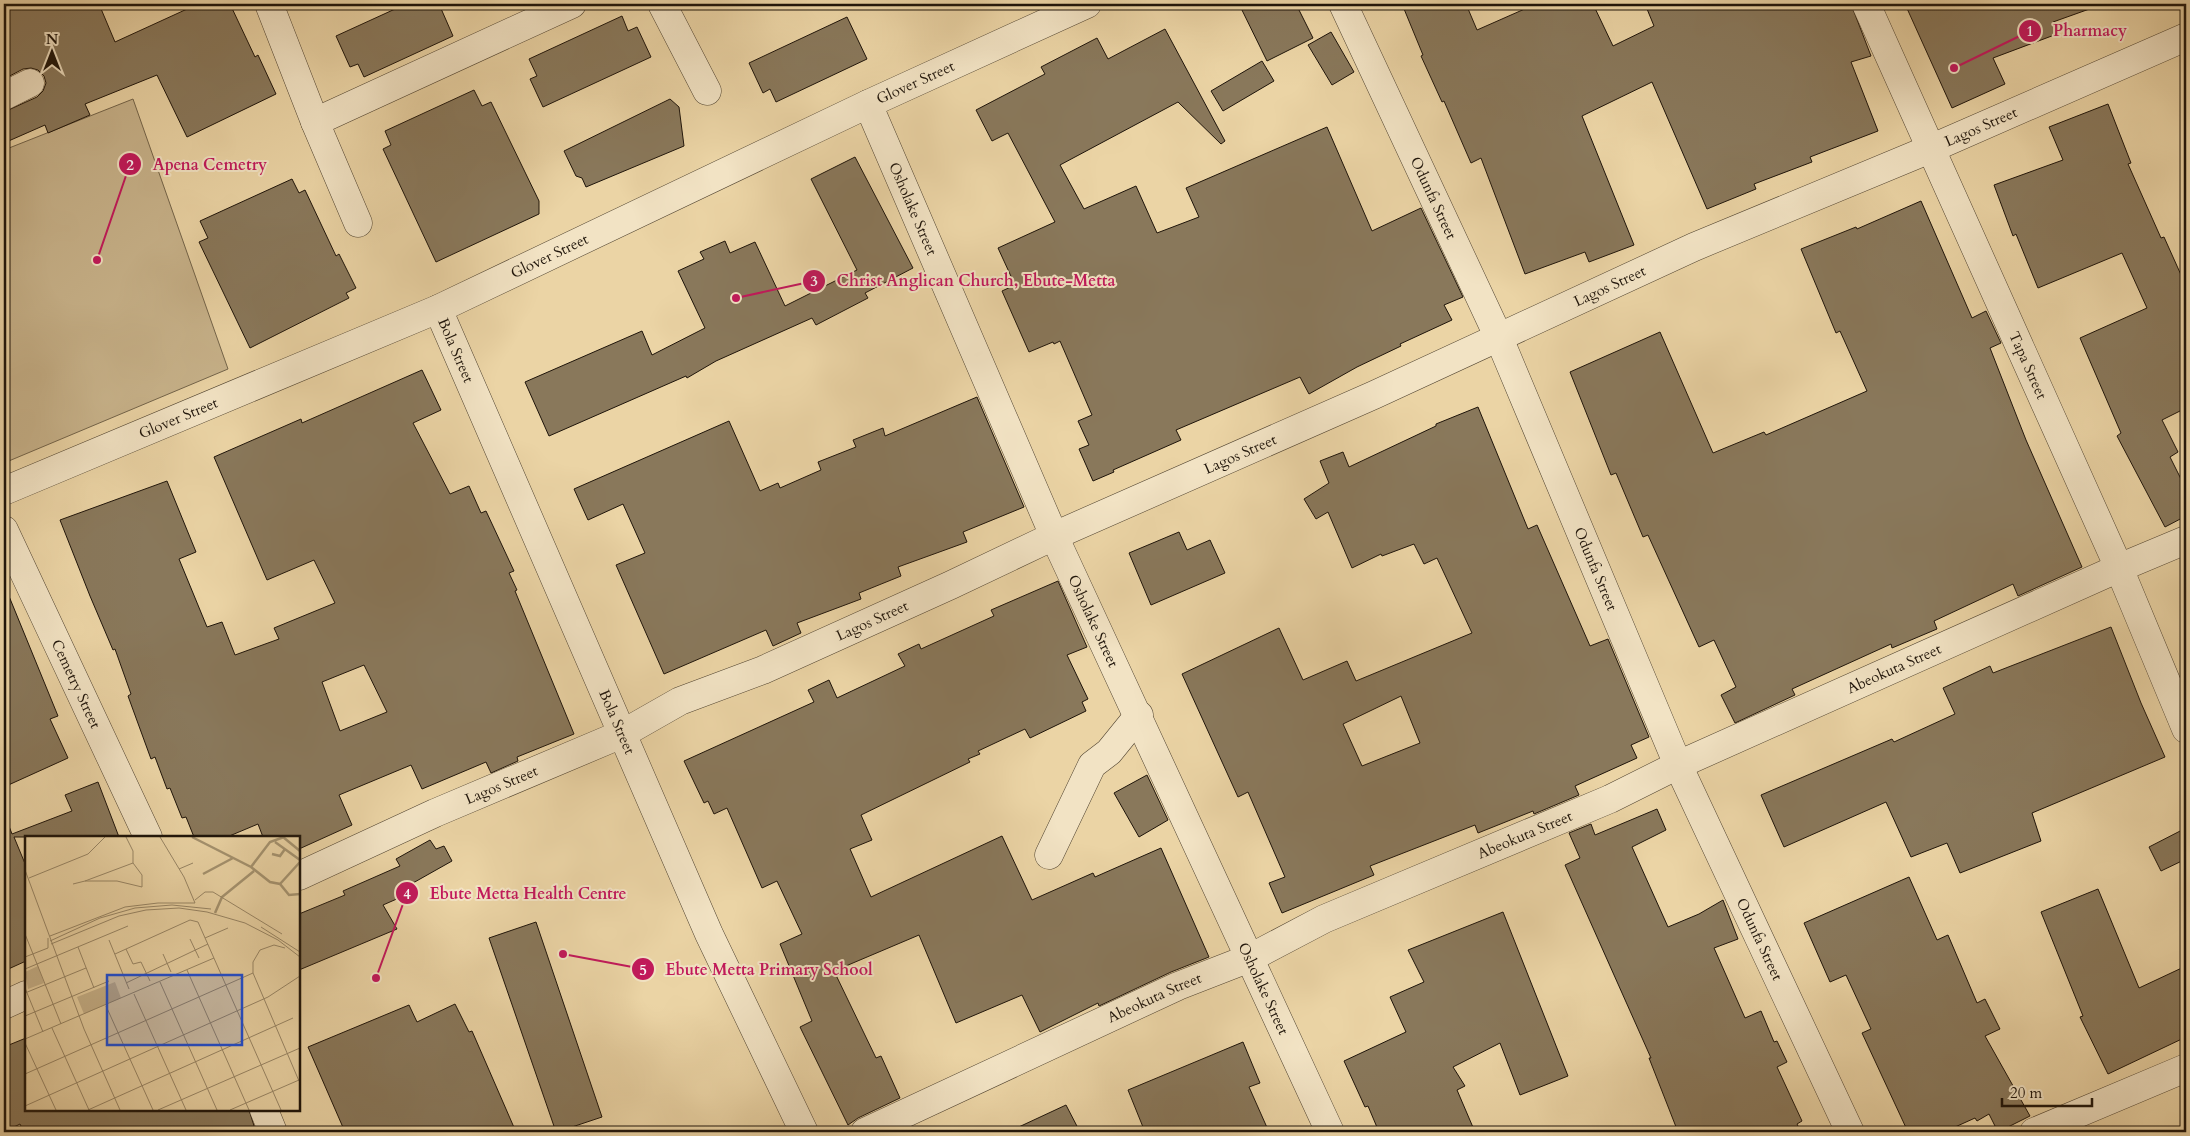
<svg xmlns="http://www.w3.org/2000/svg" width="2190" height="1136" font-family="Cardo,serif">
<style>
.green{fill:#c8b38b;stroke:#73644a}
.building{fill:#89785b;stroke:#1e140a;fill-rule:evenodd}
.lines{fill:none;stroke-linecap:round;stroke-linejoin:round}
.minor-casing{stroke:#514431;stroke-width:29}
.minor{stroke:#f2e3c4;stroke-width:28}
.labels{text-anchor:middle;stroke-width:4;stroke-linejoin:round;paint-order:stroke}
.street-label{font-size:15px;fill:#1e140a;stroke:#f2e3c4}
.inset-river{fill:none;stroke:#a59370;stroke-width:2.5}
.inset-road{fill:none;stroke:#998767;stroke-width:1}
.view{fill:#1d4ed8;fill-opacity:0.15;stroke:#1d4ed8;stroke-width:2.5}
.inset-edge{fill:none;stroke:#1e140a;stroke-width:2.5}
.leader{fill:none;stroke:#c2185b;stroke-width:2}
.callout-dot{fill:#c2185b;stroke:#f2e3c4;stroke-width:2}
.mark-label{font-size:15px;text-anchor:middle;font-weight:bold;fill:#fff}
.callout-label{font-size:16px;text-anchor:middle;font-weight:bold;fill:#c2185b;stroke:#f2e3c4;stroke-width:4;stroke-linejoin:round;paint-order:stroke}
</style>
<rect width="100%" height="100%" fill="#ebd4a5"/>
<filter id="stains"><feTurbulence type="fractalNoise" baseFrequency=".004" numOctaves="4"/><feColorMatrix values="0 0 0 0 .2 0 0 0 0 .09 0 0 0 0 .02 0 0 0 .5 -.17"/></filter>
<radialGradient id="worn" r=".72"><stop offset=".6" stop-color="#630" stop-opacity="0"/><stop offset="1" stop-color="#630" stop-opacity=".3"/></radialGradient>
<path class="green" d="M133 99 228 369 4 463V150Z"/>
<g class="building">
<path d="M4 4H99L115 42 198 4H230L255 57 258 55 276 94 187 137 157 75 85 104 90 115 48 133 45 125 4 143V112L37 97 43 91 46 83 44 76 38 70 31 68 23 69 4 79Z"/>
<path d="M406 4H439L453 36 364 77 358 64 350 67 336 36Z"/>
<path d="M1239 4H1296L1313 38 1267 61Z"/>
<path d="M1402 4H1466L1477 30 1536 4H1593L1613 46 1654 26 1645 4H1851L1871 56 1851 62 1878 131 1810 157 1812 162 1754 184 1756 189 1707 209 1652 82 1582 116 1634 245 1589 262 1585 252 1525 274 1481 158 1471 163 1444 101 1442 102 1421 56 1423 55Z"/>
<path d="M1905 4H2094L2095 7 2053 22 2057 34 1993 58 2005 84 1952 108Z"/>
<path d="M622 16 628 31 637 27 651 57 543 107 530 79 537 76 529 59Z"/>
<path d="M847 17 867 59 776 102 770 89 763 93 749 63Z"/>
<path d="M1165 29 1225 141 1221 144 1178 102 1060 165 1084 209 1136 186 1157 233 1199 217 1186 188 1327 127 1372 231 1421 208 1463 297 1444 305 1452 320 1400 344 1401 346 1357 367 1309 394 1300 377 1176 430 1181 440 1113 470 1114 472 1093 481 1079 449 1089 445 1078 421 1092 415 1060 341 1054 344 1053 342 1029 352 1002 291 1015 285 998 248 1055 222 1008 133 992 141 976 110 1045 74 1041 67 1097 38 1108 59Z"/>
<path d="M1331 32 1354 72 1332 85 1308 45Z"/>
<path d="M1262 61 1274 81 1223 111 1211 91Z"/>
<path d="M474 90 482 106 491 102 539 201V214L436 262 383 149 391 145 385 131Z"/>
<path d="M670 99 679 107 684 146 586 187 582 178 576 176 564 151Z"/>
<path d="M2108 104 2131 163 2128 164 2161 238 2164 237 2186 286V408L2162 420 2178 452 2170 457 2186 489V516L2165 527 2117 436 2121 433 2080 338 2147 308 2122 253 2038 288 2016 234 2013 236 1994 185 2063 160 2049 127Z"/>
<path d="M855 157 913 268 865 293 868 298 816 325 812 318 716 361 687 378 686 376 549 436 525 382 642 331 652 355 705 328 678 271 704 259 700 252 725 241 730 253 755 242 785 306 857 270 811 179Z"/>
<path d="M292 179 299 193 305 190 336 256 339 254 356 288 346 293 349 298 250 348 199 242 208 238 200 221Z"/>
<path d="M1921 201 1972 318 1986 311 2001 343 1990 348 2026 440 2082 567 2018 596 2013 584 1934 621 1937 629 1892 648 1891 644 1792 689 1795 695 1735 723 1721 695 1736 687 1714 640 1699 647 1648 535 1643 537 1616 473 1611 475 1570 372 1660 332 1713 453 1764 432 1766 435 1867 391 1840 331 1836 333 1801 249 1856 227 1857 229Z"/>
<path d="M422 370 441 410 413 423 450 494 469 486 481 513 486 511 514 571 509 573 517 590 515 591 574 734 517 757 518 761 491 773 486 762 422 789 411 765 339 795 352 825 299 849V837H263L258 824 227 837H194L186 817 182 818 170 788 167 789 155 757 151 759 128 696 131 694 115 649 113 650 90 596 60 520 167 481 196 552 179 559 207 627 222 622 235 655 279 639 274 628 335 603 314 560 267 580 214 457 301 419 302 423ZM364 665 387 712 340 731 322 682Z"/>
<path d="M977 397 1024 507 963 532 967 542 898 567 901 576 859 593 861 599 797 623 801 633 773 646 766 630 664 674 616 565 645 553 623 504 588 520 574 489 729 421 760 491 778 483 780 488 821 470 818 462 856 447 853 440 883 428 885 436Z"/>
<path d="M1478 407 1528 529 1537 525 1590 646 1608 639 1649 737 1631 745 1637 758 1575 786 1579 795 1534 814 1533 811 1478 833 1475 825 1370 866 1374 875 1282 913 1269 883 1285 877 1248 792 1238 797 1182 674 1279 628 1303 680 1347 661 1356 681 1472 633 1437 558 1424 564 1414 544 1382 556 1381 554 1352 568 1328 512 1316 519 1304 499 1329 483 1320 461 1343 452 1349 467 1436 426V424ZM1401 696 1420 743 1362 766 1343 724Z"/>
<path d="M1179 532 1187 550 1210 540 1225 573 1151 605 1129 553Z"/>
<path d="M1058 581 1087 647 1067 655 1088 699 1082 702 1086 711 1030 738 1025 729 978 751 980 754 968 759 970 762 861 815 872 840 850 849 871 897 1002 836 1032 900 1093 873 1095 877 1161 848 1209 957 1171 972 1099 1006 1098 1003 1040 1032 1022 995 956 1023 919 935 834 971 876 1058 881 1056 900 1098 858 1118 848 1125 800 1027 812 1021 780 944 802 934 777 881 762 888 727 808 714 814 708 801 704 803 684 761 814 702 808 690 829 680 837 698 905 666 898 654 919 644 921 649 994 616 991 610Z"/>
<path d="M4 584 58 716 50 719 68 758 4 787Z"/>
<path d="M2111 627 2141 703 2165 757 2032 813 2041 841 1960 873 1947 843 1911 857 1886 802 1784 847 1761 795 1892 739 1894 742 1955 714 1943 688 1990 666 1993 673Z"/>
<path d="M1147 775 1168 820 1139 837 1114 793Z"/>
<path d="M98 782 119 837H14L26 866V961L4 971V813L12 834 72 811 65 795Z"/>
<path d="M1657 809 1666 830 1632 847 1668 927 1699 914 1723 900 1738 939 1714 948 1745 1018 1761 1011 1774 1042 1777 1041 1787 1062 1777 1067 1802 1121 1797 1124 1801 1132H1678L1649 1058H1651L1565 865 1580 858 1569 833 1591 824 1595 835Z"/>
<path d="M2186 828V859L2161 871 2149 847Z"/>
<path d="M430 840 436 849 444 846 452 861 397 892 399 898 383 905 397 929 299 970V914L345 895 343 891 400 866 396 859Z"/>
<path d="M1909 877 1937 940 1948 935 1977 1003 1985 999 2000 1029 1985 1036 2030 1116 1998 1132 1989 1114 1977 1121 1975 1118 1944 1132H1908L1862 1033 1871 1029 1846 975 1830 982 1804 923Z"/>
<path d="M2098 889 2139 988 2186 966V1037L2108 1074 2080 1017 2083 1016 2041 912Z"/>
<path d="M1503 912 1568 1076 1520 1095 1500 1043 1453 1067 1465 1086 1457 1090 1475 1132H1379L1368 1106 1365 1107 1344 1061 1406 1032 1390 997 1424 982 1408 950Z"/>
<path d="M536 922 602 1117 557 1132H556L489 938Z"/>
<path d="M455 1004 469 1032 472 1031 516 1132H345L308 1047 409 1005 417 1022Z"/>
<path d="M26 1038V1110H249L256 1132H24L20 1124 4 1132V1047Z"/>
<path d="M1243 1042 1260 1083 1249 1087 1269 1132H1145L1128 1090Z"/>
<path d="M1066 1105 1080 1132H1008Z"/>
</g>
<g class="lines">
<defs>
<g id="minor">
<path d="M269 4 315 122 358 223"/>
<path d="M662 4 707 91"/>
<path id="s1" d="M1343 4 1499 338 1678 765 1850 1132"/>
<path id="s2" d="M1866 4 2119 568 2186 729"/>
<path d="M4 96 30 83"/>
<path id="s3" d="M868 104 1054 536 1330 1132"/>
<path d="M315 122 572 4"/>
<path id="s4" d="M438 309 709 934 804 1132"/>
<path id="s5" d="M4 491 438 309 868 104 1087 4"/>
<path id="s6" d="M4 530 148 837"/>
<path d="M1049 855 1092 765 1109 752 1139 715"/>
<path id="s7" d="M299 876 435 813 622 734 680 701 763 670 951 585 1054 536 1374 395 1694 247 1930 149 2186 37"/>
<path d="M4 1005 26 995"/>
<path d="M264 1110 273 1132"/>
<path id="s8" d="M865 1132 1178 986 1250 958 1324 919 1610 799 1678 765 2119 568 2186 540"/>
<path d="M2034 1132 2186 1068"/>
</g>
</defs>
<use href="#minor" class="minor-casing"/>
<use href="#minor" class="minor"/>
</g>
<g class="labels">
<g class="street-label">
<text dy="5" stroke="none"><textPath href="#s5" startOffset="999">Glover Street</textPath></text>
<text dy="5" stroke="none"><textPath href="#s7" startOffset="1842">Lagos Street</textPath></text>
<text dy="5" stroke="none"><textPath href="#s1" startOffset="214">Odunfa Street</textPath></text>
<text dy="5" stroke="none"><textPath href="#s3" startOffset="114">Osholake Street</textPath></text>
<text dy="5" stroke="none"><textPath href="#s5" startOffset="594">Glover Street</textPath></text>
<text dy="5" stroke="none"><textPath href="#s7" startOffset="1438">Lagos Street</textPath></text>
<text dy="5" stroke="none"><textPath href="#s4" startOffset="45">Bola Street</textPath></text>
<text dy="5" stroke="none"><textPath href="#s2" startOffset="396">Tapa Street</textPath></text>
<text dy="5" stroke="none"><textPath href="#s5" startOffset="189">Glover Street</textPath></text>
<text dy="5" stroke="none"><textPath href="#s7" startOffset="1032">Lagos Street</textPath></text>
<text dy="5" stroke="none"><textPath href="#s1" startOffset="619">Odunfa Street</textPath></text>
<text dy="5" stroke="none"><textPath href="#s7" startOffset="628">Lagos Street</textPath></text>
<text dy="5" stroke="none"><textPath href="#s3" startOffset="564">Osholake Street</textPath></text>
<text dy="5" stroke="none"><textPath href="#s8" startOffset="1129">Abeokuta Street</textPath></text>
<text dy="5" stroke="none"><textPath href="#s6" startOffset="170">Cemetry Street</textPath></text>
<text dy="5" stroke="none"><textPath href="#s4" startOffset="450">Bola Street</textPath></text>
<text dy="5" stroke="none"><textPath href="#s7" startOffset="222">Lagos Street</textPath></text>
<text dy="5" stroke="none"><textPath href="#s8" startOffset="724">Abeokuta Street</textPath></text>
<text dy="5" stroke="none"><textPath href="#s1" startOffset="1024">Odunfa Street</textPath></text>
<text dy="5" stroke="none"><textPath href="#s3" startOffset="969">Osholake Street</textPath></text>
<text dy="5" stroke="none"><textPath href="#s8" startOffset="319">Abeokuta Street</textPath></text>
</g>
</g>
<g transform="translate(25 836)">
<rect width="275" height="275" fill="#ebd4a5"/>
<path d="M13 130 19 147 3 153 0 136ZM90 146 96 162 59 178 52 161Z" fill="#c8b38b"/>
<path class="inset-river" d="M167 1 226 31 245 46 255 48 264 59 275 58M258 1 275 15M250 6 275 24M247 18 255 20 260 13M226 31 245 6 259 1M178 38 208 22M255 48 275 26M190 77 197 61 229 35"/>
<path class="inset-road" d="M154 33 168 27M0 34 59 193 95 274M4 42 63 18 80 1M60 45 108 27M48 48 60 45H92L117 51V39L108 27V15L101 1M170 64 180 56H188L257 98M236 91 275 116M0 98 36 188M25 100 100 71 133 67H170L159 41 135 1M180 102 203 92M165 103 174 122M84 104 104 153M25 105 75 82 110 72 147 69 186 73M26 108 94 80 121 74 154 72 182 76 220 87 253 104 275 121M53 111 69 152M101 113 108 128 116 126 125 145M90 118 165 84 173 86 256 274M138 118 146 136M0 121 23 112V102M0 133 103 90M162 134 224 274M228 137V126L235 114 249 109 260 112M135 146 192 274M101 147 183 108M0 152 18 196M0 157 61 132M109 158 161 274M81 170 128 274M0 180 84 145M27 192 64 274M0 203 189 122M0 207 31 274M0 238 228 137 274 245M0 270 243 161 275 140M63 274 268 182M133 274 275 212M205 274 274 244"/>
<path class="view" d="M82 139H217V209H82Z"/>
<rect width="275" height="275" class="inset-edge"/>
</g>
<path class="leader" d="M1954 68L2030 31M97 260L130 164M736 298L814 281M376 978L407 893M563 954L643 969"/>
<g class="callout-dot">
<circle cx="1954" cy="68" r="5"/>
<circle cx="97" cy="260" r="5"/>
<circle cx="736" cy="298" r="5"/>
<circle cx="376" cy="978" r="5"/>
<circle cx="563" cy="954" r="5"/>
<circle cx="2030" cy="31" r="12"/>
<circle cx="130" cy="164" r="12"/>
<circle cx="814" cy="281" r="12"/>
<circle cx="407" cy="893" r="12"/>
<circle cx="643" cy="969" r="12"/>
</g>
<g class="mark-label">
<text x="2030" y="36">1</text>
<text x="130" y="170">2</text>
<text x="814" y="286">3</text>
<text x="407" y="899">4</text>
<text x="643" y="975">5</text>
</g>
<g class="callout-label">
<text x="2090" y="36">Pharmacy</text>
<text x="210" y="170">Apena Cemetry</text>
<text x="976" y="286">Christ Anglican Church, Ebute-Metta</text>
<text x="528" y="899">Ebute Metta Health Centre</text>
<text x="769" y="975">Ebute Metta Primary School</text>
</g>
<rect width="2190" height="1136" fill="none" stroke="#ebd4a5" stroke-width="20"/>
<rect x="5" y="5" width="2180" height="1126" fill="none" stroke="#1e140a" stroke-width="2.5"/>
<rect x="10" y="10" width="2170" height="1116" fill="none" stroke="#1e140a"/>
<g transform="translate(52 52)" stroke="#f2e3c4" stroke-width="4" paint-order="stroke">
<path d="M0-4L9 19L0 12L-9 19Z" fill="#1e140a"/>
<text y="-8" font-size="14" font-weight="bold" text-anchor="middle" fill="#1e140a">N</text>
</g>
<path d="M2002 1098v8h90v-8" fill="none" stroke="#1e140a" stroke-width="2.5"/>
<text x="2010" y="1098" font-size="15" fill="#1e140a" stroke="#f2e3c4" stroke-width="4" paint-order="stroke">20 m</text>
<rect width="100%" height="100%" filter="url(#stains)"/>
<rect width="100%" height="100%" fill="url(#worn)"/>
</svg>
